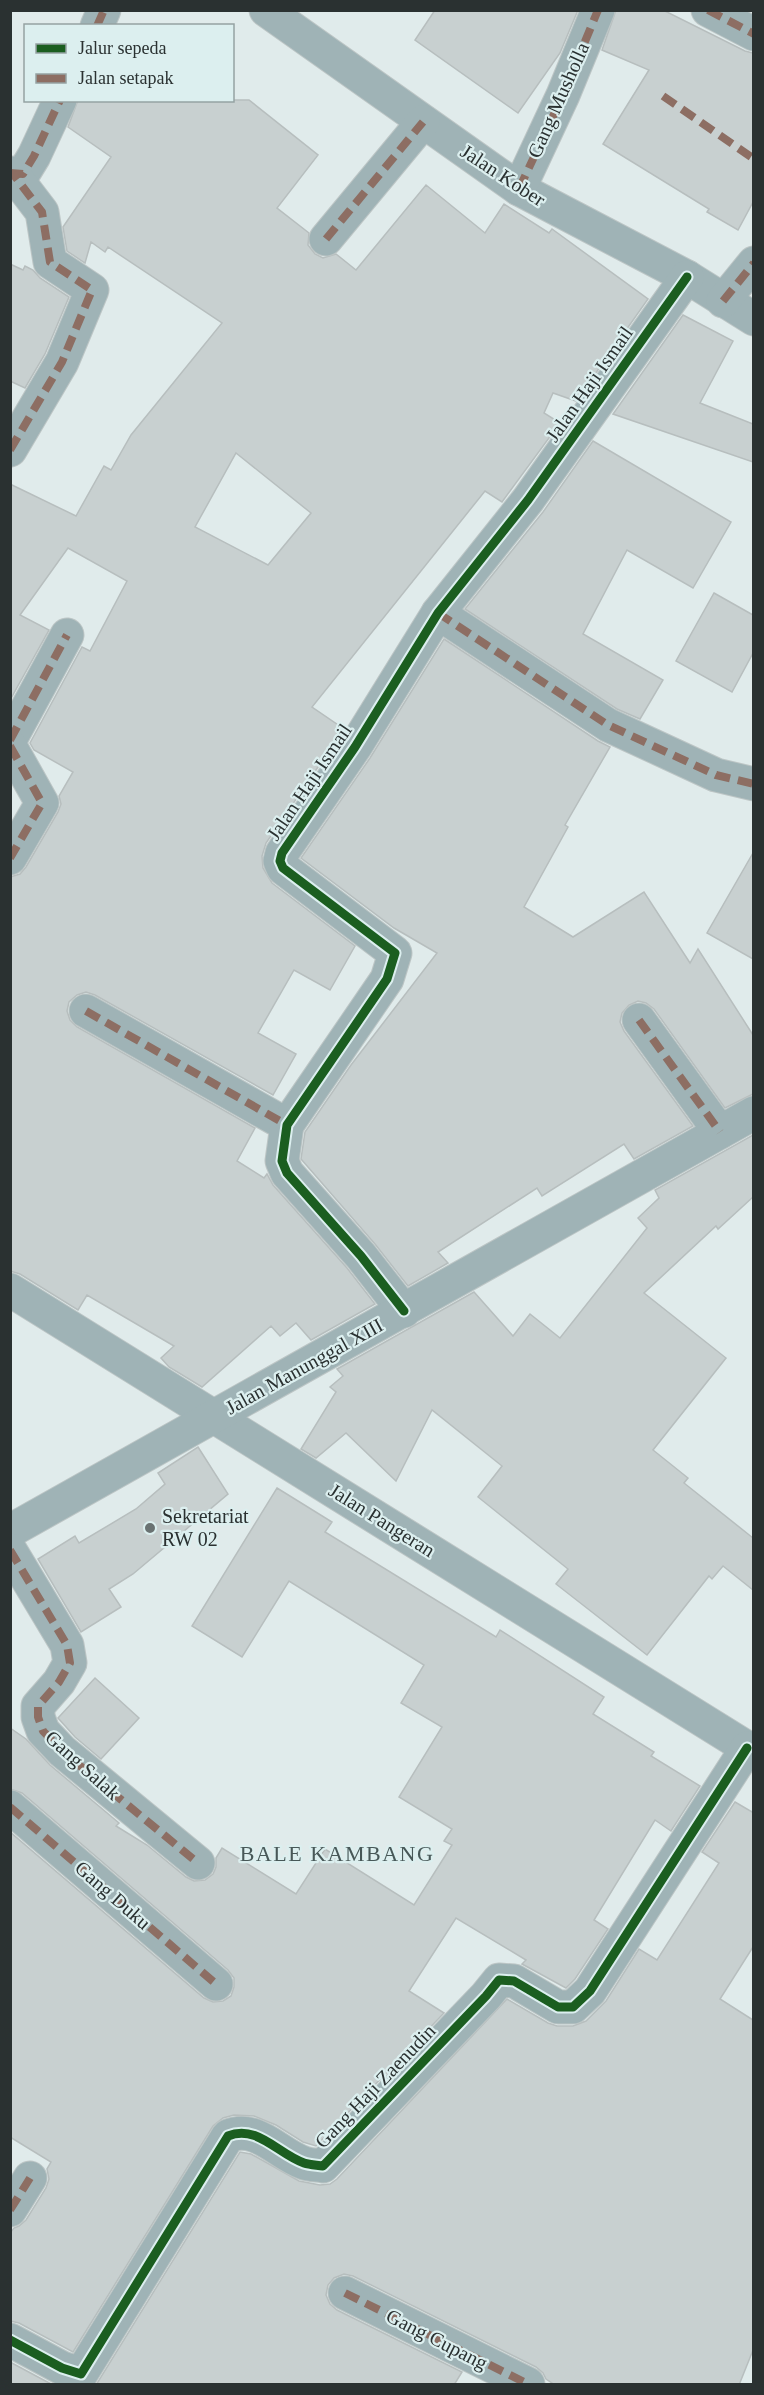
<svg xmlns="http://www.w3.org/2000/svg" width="764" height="2395" font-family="'Times New Roman',serif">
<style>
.building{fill:#c8d0d0;stroke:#b7bebe;stroke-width:1.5;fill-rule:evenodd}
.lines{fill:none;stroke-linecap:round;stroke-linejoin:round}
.minor-casing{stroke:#bcc5c5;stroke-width:35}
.minor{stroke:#9fb3b6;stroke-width:33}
.quiet{stroke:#8d6e63;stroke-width:8;stroke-dasharray:15 8;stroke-linecap:butt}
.cycleway-casing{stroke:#dcefef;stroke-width:13}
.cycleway{stroke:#1b5e20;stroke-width:9}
.poi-dot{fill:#6a7272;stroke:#dcefef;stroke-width:2}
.labels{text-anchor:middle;stroke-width:4.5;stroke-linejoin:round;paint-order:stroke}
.street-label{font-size:20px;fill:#2a3131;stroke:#dcefef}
.poi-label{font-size:20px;fill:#2a3131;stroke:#dcefef;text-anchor:start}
.quarter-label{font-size:22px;letter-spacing:1.5px;fill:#485858;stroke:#dcefef}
</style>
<rect width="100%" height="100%" fill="#e0ebeb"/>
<g class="building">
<path d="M435 10H578L560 53 518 113 415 40Z"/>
<path d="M616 10H663L745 51 753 53V202L738 230 707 212 709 209 603 144 649 70 602 50Z"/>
<path d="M78 100H249L318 155 277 208 309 233 308 245 315 254 323 258 336 254 356 270 426 185 485 233 504 204 549 233 552 229 648 299 576 401 553 393 544 413 560 423 502 502 485 491 312 707 344 729 266 843 262 856 263 868 272 883 355 946 330 990 294 970 258 1033 296 1054 273 1095 95 995 86 992 77 995 69 1002 67 1011 70 1020 77 1027 255 1128 237 1161 264 1178 267 1174 273 1185 347 1268 375 1304 311 1340 296 1323 280 1336 271 1326 202 1387 169 1367 161 1358 174 1346 87 1295 78 1310 20 1274 10 1271V877L20 874 26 867 58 812 61 804 59 796 73 772 34 750 30 743 82 647 90 651 127 581 68 548 20 615 49 630 10 700V484L76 516 104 466 111 470 131 435 222 323 108 247 105 252 91 242 85 263 67 251 63 227 111 157 68 127ZM236 453 311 513 268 565 195 527Z"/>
<path d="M10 264 23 270 25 266 33 270 40 278 69 297 45 354 25 388 10 381Z"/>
<path d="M683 315 733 341 700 403 753 424V462L613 414Z"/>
<path d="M593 441 731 522 693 588 627 550 583 634 663 680 640 719 617 709 465 609 543 512Z"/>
<path d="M714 593 753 615V653L732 692 676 661Z"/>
<path d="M444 639 598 741 610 747 565 825 568 827 524 907 573 937 644 892 690 963 698 949 753 1035V1094L725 1108 654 1009 646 1003 638 1001 629 1005 622 1013 620 1022 624 1031 693 1126 634 1159 624 1144 542 1196 537 1188 438 1252 448 1263 408 1286 375 1244 301 1159 305 1132 351 1065 437 953 394 928 301 858 370 758Z"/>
<path d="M753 853V959L707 933Z"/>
<path d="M753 1135V1197L718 1229 716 1226 644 1293 726 1358 653 1450 688 1478 684 1483 753 1538V1590L723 1566 712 1579 709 1576 647 1655 556 1584 568 1569 478 1497 502 1466 432 1410 396 1481 346 1433 316 1458 301 1449 336 1392 330 1387 343 1376 337 1369 474 1292 513 1336 530 1314 560 1338 647 1228 638 1218 659 1198 655 1190Z"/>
<path d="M198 1447 228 1494 133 1574 109 1589 121 1607 81 1632 38 1559 75 1536 79 1543 136 1509 165 1484 158 1473Z"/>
<path d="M277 1488 332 1522 325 1532 496 1637 500 1630 604 1697 593 1714 654 1752 651 1756 700 1786 671 1831 655 1820 594 1920 608 1929 575 1979 566 1988 522 1964 526 1960 456 1918 409 1991 444 2013 316 2146 303 2142 276 2125 254 2116 234 2115 223 2118 213 2126 73 2352 19 2323 10 2321V2233L14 2228 19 2226 26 2220 46 2188 49 2179 47 2169 51 2162 10 2137V1832L204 1998 213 2002 223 2001 231 1996 234 1987V1978L228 1970 22 1793 10 1789V1728L26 1739 50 1765 119 1823 116 1826 147 1845 186 1877 194 1881 205 1880 213 1874 216 1867V1858L222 1848 296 1894 325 1849 414 1905 452 1845 444 1841 452 1829 399 1797 442 1727 401 1703 424 1665 289 1581 242 1657 192 1626Z"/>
<path d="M95 1678 139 1718 101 1759 75 1737 58 1718Z"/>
<path d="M735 1802 752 1812 753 1810V1947L720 1999 753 2020V2350L739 2385H555L546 2379 543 2373 536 2367 353 2276 344 2274 334 2278 328 2285 326 2295 330 2304 337 2310 462 2372 454 2385H96L240 2152 251 2154 299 2181 320 2185 330 2184 337 2179 507 1999 548 2023 557 2026H573L586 2021 606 2001 639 1949 657 1960 719 1863 702 1852Z"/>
<path d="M10 2362 53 2385H10Z"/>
</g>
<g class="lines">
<defs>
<g id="minor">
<path d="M266 10 519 189 687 277 754 319"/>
<path d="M708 10 754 34"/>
<path d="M97 26 104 10"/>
<path d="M10 173 23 174 34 156 60 100"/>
<path d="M519 189 563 95 598 10"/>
<path d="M326 239 423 122"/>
<path d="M723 301 754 263"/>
<path d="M10 450 62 362 92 290 50 262 42 212 13 174"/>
<path d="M438 613 608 725 716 775 754 784"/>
<path d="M10 740 67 635"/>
<path d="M10 746 42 803 10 858"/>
<path d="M86 1011 287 1125"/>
<path d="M639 1020 720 1132"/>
<path d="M10 1290 754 1752"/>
<path d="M404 1311 361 1256 287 1173 282 1161 287 1125 387 979 395 953 283 868 280 861 282 853 355 747 438 613 528 500 687 277"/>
<path d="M10 1531 754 1113"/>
<path d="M10 1550 67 1645 70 1663 59 1682 38 1706V1717L43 1731 62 1751 198 1863"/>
<path d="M10 1807 216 1984"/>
<path d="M10 2210 30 2178"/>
<path d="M345 2293 528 2384"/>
<path d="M10 2340 62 2368 81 2374 228 2136C257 2124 278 2154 304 2163 310 2165 317 2165 323 2166L486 1996 499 1980 514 1981 558 2007H573L590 1991 747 1748"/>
</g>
</defs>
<use href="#minor" class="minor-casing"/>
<use href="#minor" class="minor"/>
<g class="quiet">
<path d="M708 10 754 34"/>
<path d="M97 26 104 10"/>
<path d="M663 96 754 159"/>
<path d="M10 173 23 174 34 156 60 100"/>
<path d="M519 189 563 95 598 10"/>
<path d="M326 239 423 122"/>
<path d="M723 301 754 263"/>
<path d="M10 450 62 362 92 290 50 262 42 212 13 174"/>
<path d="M438 613 608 725 716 775 754 784"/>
<path d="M10 740 67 635"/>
<path d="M10 746 42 803 10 858"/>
<path d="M86 1011 287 1125"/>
<path d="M639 1020 720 1132"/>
<path d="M10 1550 67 1645 70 1663 59 1682 38 1706V1717L43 1731 62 1751 198 1863"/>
<path d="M10 1807 216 1984"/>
<path d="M10 2210 30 2178"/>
<path d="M345 2293 528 2384"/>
</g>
<defs>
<g id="cycleway">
<path d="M404 1311 361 1256 287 1173 282 1161 287 1125 387 979 395 953 283 868 280 861 282 853 355 747 438 613 528 500 687 277"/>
<path d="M10 2340 62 2368 81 2374 228 2136C257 2124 278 2154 304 2163 310 2165 317 2165 323 2166L486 1996 499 1980 514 1981 558 2007H573L590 1991 747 1748"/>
</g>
</defs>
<use href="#cycleway" class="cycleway-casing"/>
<use href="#cycleway" class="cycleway"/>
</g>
<circle class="poi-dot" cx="150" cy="1528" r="6"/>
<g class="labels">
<g class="street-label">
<text transform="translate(558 100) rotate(-66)" y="7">Gang Musholla</text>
<text transform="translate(503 175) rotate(33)" y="7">Jalan Kober</text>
<text transform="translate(589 384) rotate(-55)" y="7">Jalan Haji Ismail</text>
<text transform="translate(309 782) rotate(-56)" y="7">Jalan Haji Ismail</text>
<text transform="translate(304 1366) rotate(-29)" y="7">Jalan Manunggal XIII</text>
<text transform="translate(382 1520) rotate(32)" y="7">Jalan Pangeran</text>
<text transform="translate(83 1765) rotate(42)" y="7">Gang Salak</text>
<text transform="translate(113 1895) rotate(41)" y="7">Gang Duku</text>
<text transform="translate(375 2086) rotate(-46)" y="7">Gang Haji Zaenudin</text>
<text transform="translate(437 2339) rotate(27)" y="7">Gang Cupang</text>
</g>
<g class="poi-label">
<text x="162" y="1523">Sekretariat<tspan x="162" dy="23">RW 02</tspan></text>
</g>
<g class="quarter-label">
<text x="337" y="1861">BALE KAMBANG</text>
</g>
</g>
<rect width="764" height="2395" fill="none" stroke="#2a3131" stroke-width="24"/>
<rect x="24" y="24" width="210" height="78" fill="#dcefef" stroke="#95a3a3" stroke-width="1.5"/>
<rect x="36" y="44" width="30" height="9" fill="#1b5e20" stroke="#95a3a3" stroke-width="1.5"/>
<text x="78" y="54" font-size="18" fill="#2a3131">Jalur sepeda</text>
<rect x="36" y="74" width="30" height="9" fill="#8d6e63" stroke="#95a3a3" stroke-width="1.5"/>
<text x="78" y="84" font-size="18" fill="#2a3131">Jalan setapak</text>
</svg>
